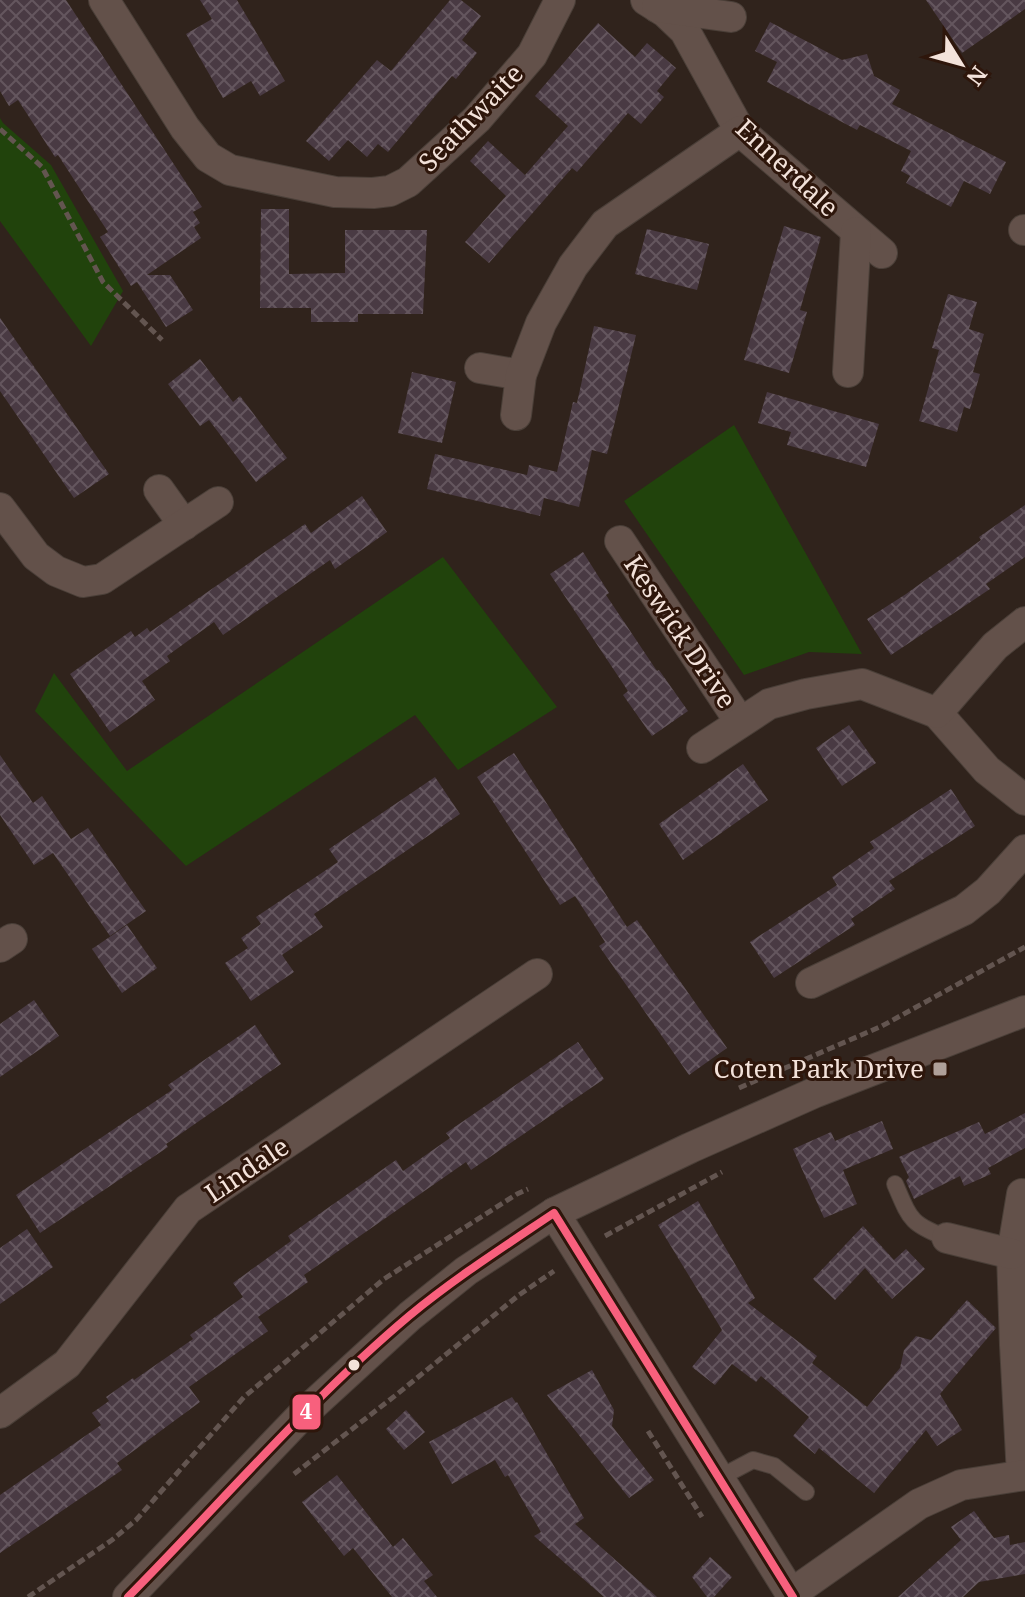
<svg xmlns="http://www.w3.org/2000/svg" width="1025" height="1597" font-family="'Noto Serif',serif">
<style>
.grass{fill:#21430c}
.building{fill:url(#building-cross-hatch)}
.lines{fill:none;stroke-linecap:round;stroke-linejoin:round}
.service-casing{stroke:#4a3f38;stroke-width:18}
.minor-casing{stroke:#4a3f38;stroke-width:32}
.path{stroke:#635550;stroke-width:5;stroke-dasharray:8 4;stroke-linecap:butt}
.service{stroke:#63514a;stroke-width:16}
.minor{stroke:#63514a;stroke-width:30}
.bus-1-casing{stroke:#2e160b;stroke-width:14}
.bus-1{stroke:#f8607d;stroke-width:8}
.poi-dot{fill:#af9f98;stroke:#2e160b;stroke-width:3}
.bus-dot{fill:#f3e2da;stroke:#2e160b;stroke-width:3}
.labels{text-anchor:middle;stroke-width:6;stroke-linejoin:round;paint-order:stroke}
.street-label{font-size:26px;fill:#f3e2da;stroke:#2e160b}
.poi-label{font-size:26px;fill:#f3e2da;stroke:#2e160b;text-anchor:end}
.line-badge{stroke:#2e160b;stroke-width:3}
.badge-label{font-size:22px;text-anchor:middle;font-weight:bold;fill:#fff}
</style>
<defs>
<pattern id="building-cross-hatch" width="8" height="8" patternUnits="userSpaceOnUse" patternTransform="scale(2)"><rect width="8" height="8" fill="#493a43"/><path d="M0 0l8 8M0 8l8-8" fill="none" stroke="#64565e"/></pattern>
</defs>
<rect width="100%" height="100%" fill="#30231c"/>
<g class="grass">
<path d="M0 118 3 123 51 165 123 291 91 346 0 221Z"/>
<path d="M734 425 862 654 809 652 744 675 624 501Z"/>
<path d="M443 557 557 707 458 770 415 715 186 866 35 711 54 673 127 771Z"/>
</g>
<g class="building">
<path d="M0 0H66L202 207 193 212 200 223 194 227 201 238 147 275H170L193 310 166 327 137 282 131 286 100 237 108 232 58 155 55 157 18 100 9 106 0 91Z"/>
<path d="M200 0H237L285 81 260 96 251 81 223 98 186 34 212 19Z"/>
<path d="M450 0H461L481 16 462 40 477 53 456 79 452 76 388 152 378 144 367 157 348 140 329 161 306 141 377 60 391 71Z"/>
<path d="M926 0H1025V9L962 53Z"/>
<path d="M770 22 842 60 867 54 874 76 900 90 892 104 1006 162 990 194 964 181 951 207 906 183 910 176 901 171 911 151 860 125 857 130 767 82 777 62 755 51Z"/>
<path d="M598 23 635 57 647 43 676 68 657 91 664 97 641 124 628 113 577 172 572 168 489 263 465 242 506 196 470 161 488 141 525 175 568 126 535 96Z"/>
<path d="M261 209H289V274L345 273V230H427L423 314H358V322H311V308H260Z"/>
<path d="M784 226 821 237 800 310 807 312 789 373 744 360Z"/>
<path d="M647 229 709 244 697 290 635 274Z"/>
<path d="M948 294 977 302 969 329 984 334 973 372 980 374 970 409 964 407 957 432 919 421 939 350 932 348Z"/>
<path d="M0 318 109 474 74 498 0 391Z"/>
<path d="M594 326 636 335 607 454 592 450 579 507 544 498 540 516 427 489 435 454 527 475 529 465 557 472 573 402 577 403Z"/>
<path d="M200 359 233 402 240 396 287 458 256 482 209 420 200 426 168 384Z"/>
<path d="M412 372 456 382 442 443 398 433Z"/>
<path d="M767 392 879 424 866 467 787 445 791 432 758 423Z"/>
<path d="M362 496 387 532 335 569 330 560 223 635 214 622 167 656 170 661 142 681 155 700 110 732 70 674 131 631 135 637 147 628 150 632 305 524 311 533Z"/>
<path d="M1025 505V557L986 584 990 589 891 655 867 619 906 594 981 540 979 537Z"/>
<path d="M583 552 609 593 606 595 657 671 659 670 688 711 652 736 623 695 628 691 550 574Z"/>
<path d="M849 725 876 763 842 786 816 748Z"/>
<path d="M514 753 627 927 637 920 727 1048 689 1075 599 946 605 942 575 896 560 905 477 777Z"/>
<path d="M0 755 33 803 42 796 71 839 88 828 146 911 110 936 53 853 34 865 0 815Z"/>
<path d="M743 764 768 800 683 860 659 824Z"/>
<path d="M435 777 460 814 314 914 323 927 282 955 294 972 251 1001 225 963 248 948 241 938 261 924 256 917 338 862 329 849Z"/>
<path d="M951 789 975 826 889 881 895 889 851 919 855 925 774 978 750 942 837 885 832 877 874 848 870 842Z"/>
<path d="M127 925 157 968 122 993 92 949Z"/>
<path d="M34 1000 59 1036 0 1077V1024Z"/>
<path d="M255 1025 281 1064 166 1144 168 1147 40 1233 16 1195 172 1090 168 1085Z"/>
<path d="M578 1042 604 1079 471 1170 466 1162 304 1275 308 1282 258 1317 268 1331 189 1387 200 1402 117 1463 122 1470 0 1553V1495L101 1425 92 1413 109 1401 106 1397 133 1378 134 1380 193 1339 190 1335 243 1297 233 1283 291 1241 288 1236 396 1160 403 1171 450 1138 446 1133Z"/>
<path d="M1025 1113V1148L988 1168 991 1174 964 1186 960 1176 914 1199 906 1181 909 1177 899 1157 979 1122 985 1134Z"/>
<path d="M882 1121 893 1149 843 1170 857 1204 824 1218 793 1149 831 1132 835 1141Z"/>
<path d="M698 1201 755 1298 748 1303 817 1356 812 1363 867 1407 900 1368 904 1350 916 1336 931 1340 967 1300 996 1328 940 1394 962 1430 937 1446 926 1430 874 1493 819 1448 815 1454 793 1436 809 1417 761 1376 756 1382 732 1364 715 1385 692 1367 722 1330 658 1225Z"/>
<path d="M863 1226 894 1260 906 1249 925 1269 892 1299 865 1268 835 1300 813 1279Z"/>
<path d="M27 1229 53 1267 0 1304V1248Z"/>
<path d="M592 1370 614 1410 612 1426 654 1480 629 1498 547 1395Z"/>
<path d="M512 1397 516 1403 517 1402 584 1518 575 1524 657 1597H604L534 1536 541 1532 508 1475 505 1477 495 1460 452 1484 429 1442Z"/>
<path d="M406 1410 425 1432 404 1450 386 1429Z"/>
<path d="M337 1475 393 1547 403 1538 433 1575 424 1581 437 1597H392L353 1548 344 1556 302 1502Z"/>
<path d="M974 1511 994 1538 1009 1535 1010 1545 1025 1542V1574L979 1582 963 1597H898L961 1540 951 1527Z"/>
<path d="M710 1557 732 1577 714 1597H707L692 1577Z"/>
</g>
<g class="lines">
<defs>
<g id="service">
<path d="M895 1184C910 1219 910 1224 947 1238"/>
<path d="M719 1478 753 1460 774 1466 806 1492"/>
</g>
<g id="minor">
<path d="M104 0 185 128 208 157 230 170 335 192 373 193 390 191 408 182 477 119 532 55 560 0"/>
<path d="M646 0 665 12 685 31 740 131 882 253"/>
<path d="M657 7 731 17"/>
<path d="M1024 230H1025"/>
<path d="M480 368 521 375"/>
<path d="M848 372 856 232"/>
<path d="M516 415 521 375 541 323 573 266 605 224 740 131"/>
<path d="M159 490 184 525"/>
<path d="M0 508 36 556 56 571 83 582 102 579 218 502"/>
<path d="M620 541 740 722"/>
<path d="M937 713 987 770 1025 800"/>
<path d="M702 748 769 704 806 694 862 684 937 713 995 646 1025 622"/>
<path d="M0 947 12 939"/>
<path d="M811 983 964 910 988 891 1025 850"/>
<path d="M1022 1194 1012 1254 1015 1345 1022 1475"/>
<path d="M554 1213 793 1597"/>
<path d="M947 1238 1012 1254"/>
<path d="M0 1413 67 1364 188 1209 537 974"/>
<path d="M791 1594 919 1504 961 1485 1025 1475"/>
<path d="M128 1597 303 1414 410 1316 466 1271 554 1213 690 1148 816 1092 1025 1011"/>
</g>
</defs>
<use href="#service" class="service-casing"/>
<use href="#minor" class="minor-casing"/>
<g class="path">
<path d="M0 129 42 167 103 282 162 340"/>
<path d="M739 1088 882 1026 1025 947"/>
<path d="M605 1236 722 1172"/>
<path d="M648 1431 702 1517"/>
<path d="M294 1474 396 1395 519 1295 554 1271"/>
<path d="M28 1597 112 1540 136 1520 244 1397 384 1279 517 1194 528 1189"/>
</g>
<use href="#service" class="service"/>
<use href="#minor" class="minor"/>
<defs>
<path id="bus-1" d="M128 1597C221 1503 308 1401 409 1316 455 1278 505 1246 554 1213L793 1597"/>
</defs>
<use href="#bus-1" class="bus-1-casing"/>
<use href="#bus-1" class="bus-1"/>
</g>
<rect class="poi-dot" x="932" y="1061" width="16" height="16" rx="4"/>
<circle class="bus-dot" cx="354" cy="1365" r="7"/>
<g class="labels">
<g class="street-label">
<text transform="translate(471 118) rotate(-46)" y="9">Seathwaite</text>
<text transform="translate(787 168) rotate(43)" y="9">Ennerdale</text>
<text transform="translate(680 632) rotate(56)" y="9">Keswick Drive</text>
<text transform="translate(247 1170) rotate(-34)" y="9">Lindale</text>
</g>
<g class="poi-label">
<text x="924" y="1078">Coten Park Drive</text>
</g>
</g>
<rect class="line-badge" x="291" y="1393" width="31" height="38" rx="8" fill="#f8607d"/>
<g class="badge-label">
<text x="306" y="1419">4</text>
</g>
<g transform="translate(961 64) rotate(127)" stroke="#2e160b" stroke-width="6" paint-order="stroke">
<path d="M0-6L14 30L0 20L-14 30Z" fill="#f3e2da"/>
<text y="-12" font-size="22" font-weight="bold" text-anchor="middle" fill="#f3e2da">N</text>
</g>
</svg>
